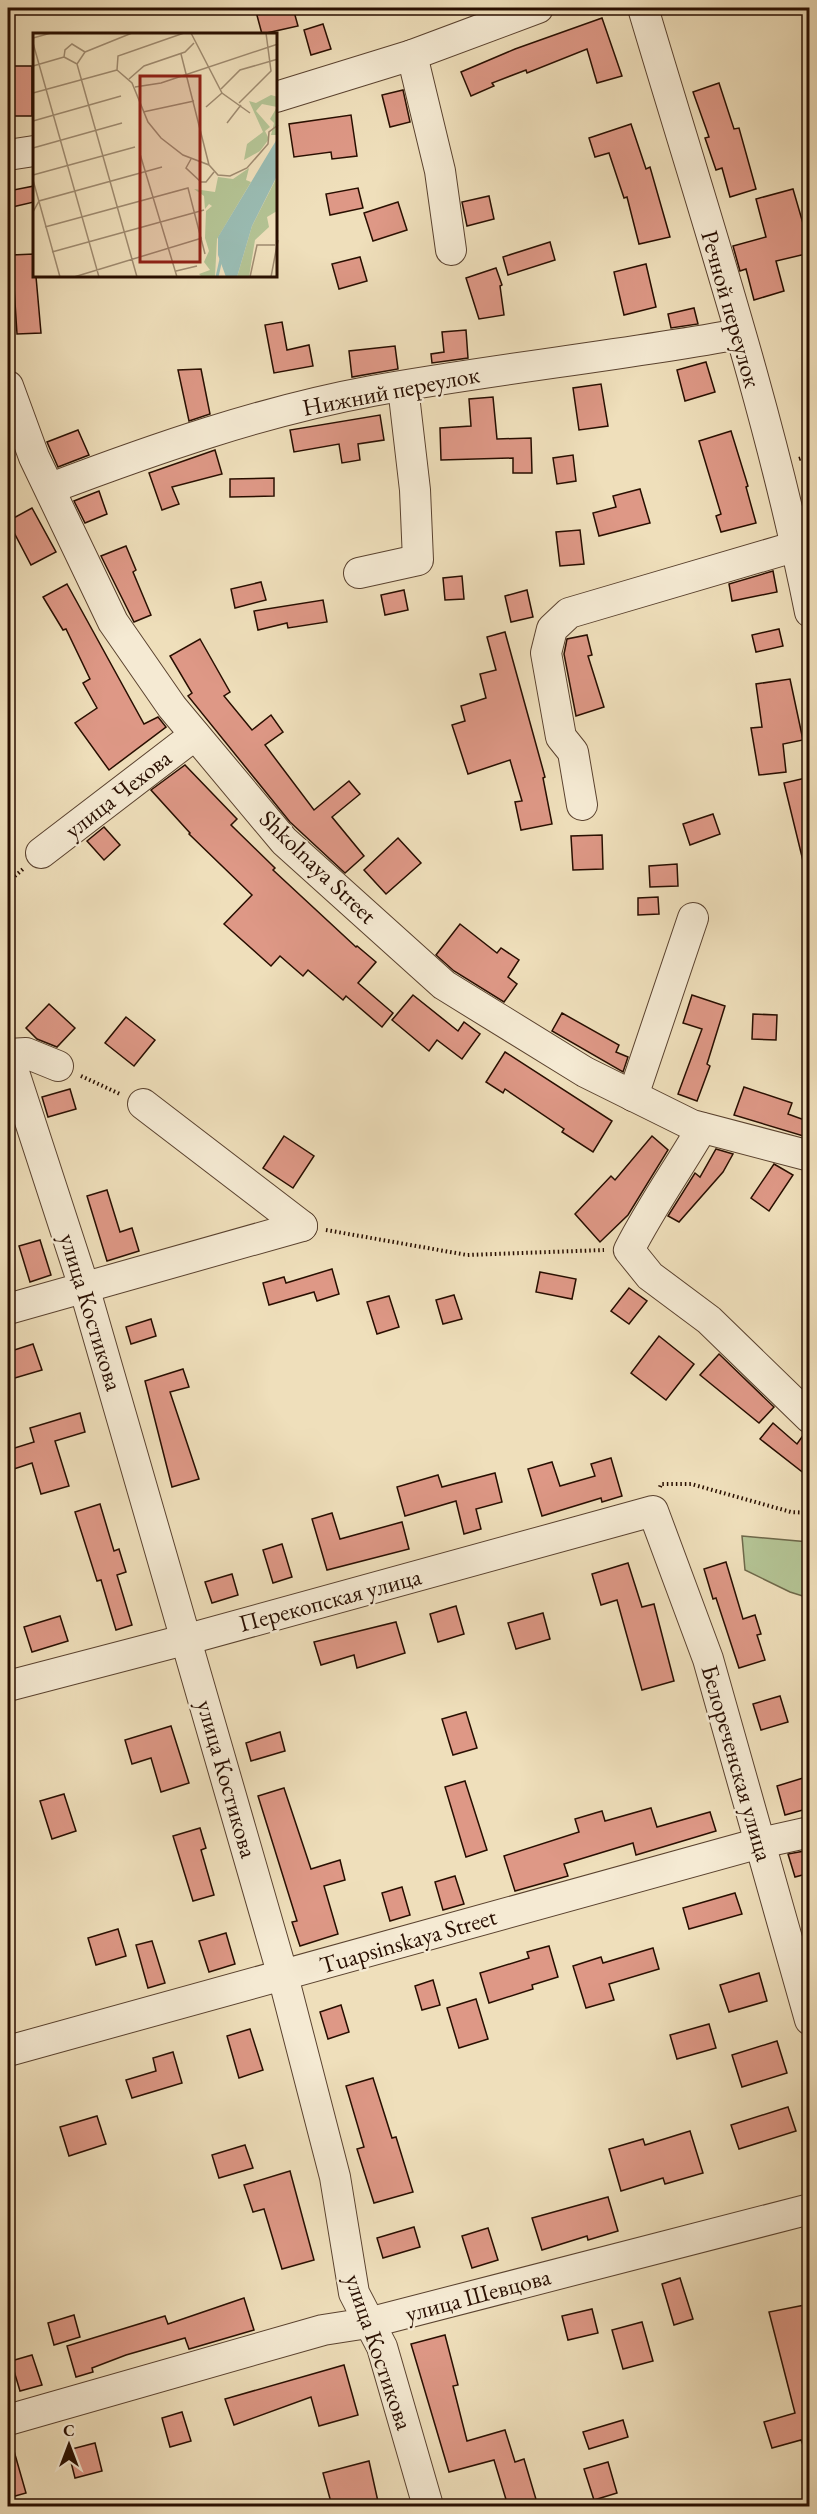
<svg xmlns="http://www.w3.org/2000/svg" width="817" height="2514" font-family="'EB Garamond',serif">
<style>
.green{fill:#b4c394;stroke:#6e684a;stroke-width:1.5}
.building{fill:#de9886;stroke:#280e00;stroke-width:1.5}
.lines{fill:none;stroke-linecap:round;stroke-linejoin:round}
.minor-casing{stroke:#5a422f;stroke-width:32}
.path{stroke:#280e00;stroke-width:4;stroke-dasharray:1.5 3;stroke-linecap:butt}
.minor{stroke:#f5ead3;stroke-width:30}
.labels{text-anchor:middle;stroke-width:5;stroke-linejoin:round;paint-order:stroke}
.street-label{font-size:24px;fill:#280e00;stroke:#f5ead3}
.inset-river{fill:none;stroke:#9abcb3;stroke-width:3}
.inset-road{fill:none;stroke:#9f8b70;stroke-width:1.5}
.view{fill:#8f2418;fill-opacity:0.15;stroke:#8f2418;stroke-width:3}
.inset-edge{fill:none;stroke:#280e00;stroke-width:3}
</style>
<rect width="100%" height="100%" fill="#efdfbb"/>
<filter id="stains"><feTurbulence type="fractalNoise" baseFrequency=".00333" numOctaves="4"/><feColorMatrix values="0 0 0 0 .2 0 0 0 0 .09 0 0 0 0 .02 0 0 0 .5 -.17"/></filter>
<radialGradient id="worn" r=".72"><stop offset=".6" stop-color="#630" stop-opacity="0"/><stop offset="1" stop-color="#630" stop-opacity=".3"/></radialGradient>
<path class="green" d="M742 1536 809 1542V1598L790 1592 745 1570Z"/>
<g class="building">
<path d="M255 8H293L298 26 262 34Z"/>
<path d="M602 18 622 76 597 83 587 49 527 73 526 70 492 83 494 86 471 96 461 72 515 49Z"/>
<path d="M323 24 331 49 311 55 304 30Z"/>
<path d="M9 66H32V116H10Z"/>
<path d="M719 83 734 129 739 128 756 189 730 197 722 168 716 170 705 138 709 137 693 92Z"/>
<path d="M403 90 410 122 390 127 382 95Z"/>
<path d="M351 115 357 156 332 159 331 152 294 157 289 124Z"/>
<path d="M631 124 646 169 650 167 670 237 639 244 627 197 624 198 609 153 595 157 589 138Z"/>
<path d="M34 186V202L8 208V191Z"/>
<path d="M358 188 363 208 330 215 326 194Z"/>
<path d="M793 189 804 227 810 226V253L776 261 784 291 754 300 746 269 740 271 733 246 766 237 756 199Z"/>
<path d="M489 196 494 219 467 226 462 202Z"/>
<path d="M398 202 407 230 373 241 364 213Z"/>
<path d="M550 242 555 260 508 275 503 257Z"/>
<path d="M34 254 41 333 17 334 12 255Z"/>
<path d="M360 257 367 281 339 289 332 264Z"/>
<path d="M646 264 656 307 624 315 614 272Z"/>
<path d="M496 268 502 285 500 286 504 315 479 319 466 278Z"/>
<path d="M694 308 698 324 671 328 668 314Z"/>
<path d="M282 322 287 350 309 345 313 366 274 373 265 325Z"/>
<path d="M466 330 468 358 432 363 431 354 444 352 442 332Z"/>
<path d="M395 346 398 369 352 377 349 351Z"/>
<path d="M706 362 715 392 685 401 677 370Z"/>
<path d="M201 369 210 414 189 421 178 370Z"/>
<path d="M601 384 608 426 579 430 573 388Z"/>
<path d="M493 397 497 439 531 438 532 473H513V458L441 460 440 428 471 426 469 399Z"/>
<path d="M380 415 384 440 358 444 360 460 342 463 339 444 294 452 290 430Z"/>
<path d="M78 430 89 455 58 467 47 442Z"/>
<path d="M731 431 748 486 746 487 756 523 721 532 716 516 721 514 699 441Z"/>
<path d="M215 450 222 474 172 487 179 504 162 510 149 473Z"/>
<path d="M573 455 576 481 557 484 553 458Z"/>
<path d="M274 478V496L230 497V479Z"/>
<path d="M640 489 650 523 599 536 593 513 616 507 613 496Z"/>
<path d="M99 491 107 514 85 523 74 501Z"/>
<path d="M32 508 56 552 31 565 8 521Z"/>
<path d="M580 530 584 564 560 566 556 532Z"/>
<path d="M126 546 136 570 133 572 151 615 134 622 101 556Z"/>
<path d="M773 571 777 592 732 601 729 584Z"/>
<path d="M462 576 464 599 445 600 443 578Z"/>
<path d="M261 582 266 600 235 608 231 589Z"/>
<path d="M67 584 144 724 158 717 166 727 109 770 75 723 97 708 83 683 90 679 66 629 63 630 43 597Z"/>
<path d="M404 590 408 610 385 615 381 595Z"/>
<path d="M527 590 533 617 511 622 505 596Z"/>
<path d="M323 600 327 622 288 628 287 623 258 630 254 611Z"/>
<path d="M779 629 783 646 756 652 752 635Z"/>
<path d="M505 632 545 777 543 778 552 824 521 830 515 802 522 801 510 760 468 774 452 725 465 721 461 706 486 698 480 674 496 670 487 637Z"/>
<path d="M587 635 592 655 588 656 604 707 576 716 564 654 567 639Z"/>
<path d="M200 639 230 692 224 696 252 730 271 715 283 732 265 745 314 810 349 781 360 794 332 817 364 856 345 873 290 822 188 696 192 693 170 656Z"/>
<path d="M790 679 803 740 783 744 786 772 759 775 751 728 762 727 756 684Z"/>
<path d="M185 765 237 819 231 825 275 868 273 870 356 947 357 946 376 962 358 983 393 1013 382 1027 346 996 343 1000 308 970 303 976 280 956 271 966 224 924 252 895 189 834 190 833 151 790Z"/>
<path d="M810 777V860L803 861 784 783Z"/>
<path d="M713 814 720 834 690 845 683 824Z"/>
<path d="M104 827 120 845 104 860 87 841Z"/>
<path d="M602 835 603 869 573 870 571 836Z"/>
<path d="M398 838 421 863 386 894 364 870Z"/>
<path d="M677 864 678 886 650 887 649 866Z"/>
<path d="M658 897 659 914 638 915V898Z"/>
<path d="M460 924 497 953 501 948 519 960 508 977 517 984 504 1002 454 971 436 955Z"/>
<path d="M413 995 458 1031 464 1022 480 1034 462 1059 437 1040 429 1051 392 1020Z"/>
<path d="M692 995 725 1006 707 1064 710 1066 697 1101 678 1094 702 1029 683 1023Z"/>
<path d="M49 1004 75 1028 57 1047 37 1039 26 1028Z"/>
<path d="M562 1013 619 1045 616 1052 628 1057 623 1072 552 1031Z"/>
<path d="M753 1014 777 1015 776 1040 752 1039Z"/>
<path d="M126 1017 155 1040 134 1066 105 1043Z"/>
<path d="M505 1052 612 1121 593 1152 562 1132 564 1129 505 1089 503 1093 486 1082Z"/>
<path d="M744 1087 792 1103 788 1114 810 1122V1138L734 1115Z"/>
<path d="M70 1089 76 1109 48 1117 42 1097Z"/>
<path d="M284 1136 314 1156 293 1188 263 1168Z"/>
<path d="M652 1136 668 1150 628 1215 600 1242 575 1214 611 1176 615 1180Z"/>
<path d="M716 1149 733 1154 723 1172 679 1222 668 1216 695 1173 700 1177Z"/>
<path d="M774 1164 793 1175 769 1211 751 1198Z"/>
<path d="M107 1190 120 1232 132 1228 139 1251 107 1261 87 1196Z"/>
<path d="M40 1240 51 1275 30 1282 19 1246Z"/>
<path d="M332 1269 339 1294 317 1301 314 1292 269 1305 263 1283 284 1277 286 1283Z"/>
<path d="M540 1272 576 1279 572 1299 536 1292Z"/>
<path d="M629 1288 647 1301 629 1324 611 1311Z"/>
<path d="M454 1295 462 1319 443 1324 436 1300Z"/>
<path d="M389 1296 399 1327 377 1334 367 1302Z"/>
<path d="M151 1319 156 1336 131 1344 126 1327Z"/>
<path d="M659 1336 694 1364 666 1400 631 1373Z"/>
<path d="M33 1344 42 1370 8 1380V1352Z"/>
<path d="M719 1354 774 1407 759 1423 700 1375Z"/>
<path d="M183 1369 189 1387 170 1392 199 1479 172 1487 145 1381Z"/>
<path d="M80 1413 85 1432 55 1441 69 1486 41 1494 32 1463 8 1471V1450L34 1442 30 1428Z"/>
<path d="M773 1423 797 1444 804 1434 810 1435V1478L760 1439Z"/>
<path d="M611 1458 622 1496 602 1502 601 1498 542 1516 528 1469 552 1462 560 1486 595 1476 591 1464Z"/>
<path d="M495 1473 502 1502 476 1509 481 1529 464 1534 456 1501 405 1516 397 1487 438 1475 442 1487Z"/>
<path d="M100 1504 114 1551 119 1549 126 1572 117 1575 132 1625 116 1630 101 1580 97 1581 75 1512Z"/>
<path d="M332 1513 340 1539 402 1522 409 1549 327 1570 312 1519Z"/>
<path d="M282 1544 292 1577 273 1583 263 1550Z"/>
<path d="M726 1562 743 1619 755 1615 761 1634 757 1635 765 1660 739 1668 716 1598 713 1599 704 1569Z"/>
<path d="M628 1563 642 1607 654 1604 674 1681 642 1690 617 1600 601 1605 592 1574Z"/>
<path d="M232 1574 238 1595 212 1603 205 1582Z"/>
<path d="M456 1606 464 1634 438 1642 430 1614Z"/>
<path d="M543 1613 550 1639 516 1649 508 1623Z"/>
<path d="M60 1616 68 1641 32 1652 24 1627Z"/>
<path d="M396 1622 405 1653 357 1668 354 1655 321 1665 314 1642Z"/>
<path d="M780 1696 788 1722 761 1730 753 1704Z"/>
<path d="M466 1712 477 1748 453 1755 442 1719Z"/>
<path d="M171 1726 189 1783 161 1792 151 1758 132 1764 125 1740Z"/>
<path d="M280 1732 285 1751 251 1761 246 1743Z"/>
<path d="M803 1778 810 1808 785 1815 777 1786Z"/>
<path d="M465 1781 487 1850 466 1857 445 1787Z"/>
<path d="M284 1788 311 1869 340 1860 345 1880 324 1886 338 1934 300 1946 292 1922 297 1921 258 1796Z"/>
<path d="M64 1794 76 1831 52 1839 40 1801Z"/>
<path d="M651 1808 657 1827 710 1812 716 1831 636 1855 633 1843 564 1864 568 1876 515 1891 504 1856 579 1832 575 1819 602 1811 605 1821Z"/>
<path d="M200 1828 206 1848 201 1850 214 1895 193 1901 173 1836Z"/>
<path d="M810 1850V1873L795 1877 788 1854Z"/>
<path d="M455 1876 464 1904 443 1910 435 1882Z"/>
<path d="M402 1887 410 1915 390 1921 382 1893Z"/>
<path d="M735 1893 742 1914 689 1929 683 1908Z"/>
<path d="M118 1929 126 1956 96 1965 88 1938Z"/>
<path d="M226 1933 235 1964 209 1972 199 1941Z"/>
<path d="M152 1941 165 1983 148 1988 136 1945Z"/>
<path d="M549 1946 558 1977 532 1985 533 1989 489 2003 480 1973 529 1958 527 1952Z"/>
<path d="M653 1948 659 1969 609 1984 614 2000 586 2008 573 1966 601 1957 603 1963Z"/>
<path d="M759 1973 767 2001 729 2012 720 1985Z"/>
<path d="M433 1980 440 2005 422 2010 415 1986Z"/>
<path d="M476 1999 488 2039 459 2048 447 2008Z"/>
<path d="M341 2005 349 2032 328 2039 320 2012Z"/>
<path d="M709 2024 716 2048 677 2059 670 2035Z"/>
<path d="M250 2029 263 2070 239 2078 227 2036Z"/>
<path d="M777 2041 787 2073 742 2087 732 2055Z"/>
<path d="M173 2052 182 2083 132 2098 126 2080 156 2071 153 2058Z"/>
<path d="M373 2078 392 2138 396 2137 413 2192 374 2203 357 2149 364 2147 346 2086Z"/>
<path d="M788 2107 796 2131 739 2149 731 2125Z"/>
<path d="M97 2116 106 2144 69 2156 60 2127Z"/>
<path d="M690 2131 703 2173 665 2184 663 2178 621 2191 609 2149 643 2139 645 2145Z"/>
<path d="M245 2145 253 2168 219 2178 212 2155Z"/>
<path d="M290 2171 314 2260 282 2269 264 2209 253 2212 244 2185Z"/>
<path d="M608 2197 618 2231 588 2240 587 2236 542 2250 532 2218Z"/>
<path d="M414 2227 420 2247 383 2258 377 2238Z"/>
<path d="M488 2228 498 2260 472 2268 462 2236Z"/>
<path d="M680 2278 693 2319 674 2325 662 2284Z"/>
<path d="M244 2298 254 2330 189 2349 185 2338 126 2355 92 2368 93 2372 76 2377 67 2346 165 2316 168 2324Z"/>
<path d="M810 2304V2445H803L801 2440 772 2448 764 2422 795 2413 769 2312Z"/>
<path d="M592 2309 598 2333 568 2340 562 2316Z"/>
<path d="M74 2315 80 2337 54 2345 48 2323Z"/>
<path d="M642 2322 653 2361 623 2369 612 2330Z"/>
<path d="M445 2335 458 2385 453 2386 467 2441 505 2430 515 2462 524 2459 538 2506H508L494 2460 449 2472 411 2344Z"/>
<path d="M32 2355 42 2385 20 2391 11 2361Z"/>
<path d="M344 2365 358 2415 319 2426 311 2397 234 2425 225 2399Z"/>
<path d="M182 2412 191 2441 170 2447 162 2418Z"/>
<path d="M623 2420 628 2437 589 2449 583 2432Z"/>
<path d="M95 2443 102 2471 75 2478 68 2450Z"/>
<path d="M12 2444 26 2493 8 2498V2445Z"/>
<path d="M369 2461 379 2506H332L323 2473Z"/>
<path d="M608 2462 617 2493 594 2500 584 2469Z"/>
</g>
<g class="lines">
<defs>
<g id="minor">
<path d="M643 8C702 207 769 407 810 612"/>
<path d="M412 55 440 171 451 250"/>
<path d="M276 97 412 55 538 8"/>
<path d="M8 155 34 151"/>
<path d="M8 386 34 457 113 622 172 707 284 841 444 985 585 1072 692 1125 810 1156"/>
<path d="M51 488C154 449 263 411 372 391 494 369 618 356 740 334"/>
<path d="M359 573 418 560 415 490 403 387"/>
<path d="M582 805 573 752 561 737 546 653 552 629 569 613 797 546"/>
<path d="M41 853 195 735"/>
<path d="M58 1066 26 1053 8 1054 84 1287 283 1976 335 2177 354 2293 382 2347 428 2506"/>
<path d="M633 1096 693 918"/>
<path d="M143 1104 302 1226"/>
<path d="M702 1128C678 1169 651 1207 629 1250L650 1276 709 1320 810 1418"/>
<path d="M8 1309 302 1226"/>
<path d="M8 1686 188 1639 653 1511 708 1659 810 2020"/>
<path d="M8 2051 760 1843 810 1832"/>
<path d="M8 2420 323 2330 368 2323 810 2209"/>
</g>
</defs>
<use href="#minor" class="minor-casing"/>
<g class="path">
<path d="M799 459 810 455"/>
<path d="M8 882 23 869"/>
<path d="M81 1076 120 1094"/>
<path d="M326 1230 467 1255 604 1250"/>
<path d="M660 1487 661 1484H691L791 1512 810 1513"/>
</g>
<use href="#minor" class="minor"/>
</g>
<g class="labels">
<g class="street-label">
<text transform="translate(731 309) rotate(74)" y="8">Речной переулок</text>
<text transform="translate(391 391) rotate(-11)" y="8">Нижний переулок</text>
<text transform="translate(118 794) rotate(-38)" y="8">улица Чехова</text>
<text transform="translate(318 867) rotate(44)" y="8">Shkolnaya Street</text>
<text transform="translate(91 1312) rotate(73)" y="8">улица Костикова</text>
<text transform="translate(330 1600) rotate(-15)" y="8">Перекопская улица</text>
<text transform="translate(737 1763) rotate(74)" y="8">Белореченская улица</text>
<text transform="translate(227 1779) rotate(74)" y="8">улица Костикова</text>
<text transform="translate(408 1941) rotate(-16)" y="8">Tuapsinskaya Street</text>
<text transform="translate(478 2295) rotate(-15)" y="8">улица Шевцова</text>
<text transform="translate(379 2352) rotate(71)" y="8">улица Костикова</text>
</g>
</g>
<g transform="translate(33 33)">
<rect width="244" height="244" fill="#efdfbb"/>
<path d="M238 62 245 64 243 102H238L241 90 237 86 244 74 229 71 223 78 237 94 232 98 236 106 227 118 211 127 214 111 230 99 216 68 223 70ZM216 135 213 147 218 149 184 206 182 244H169L166 241 177 237 171 229 176 218 172 205 173 178 179 173 176 171 172 176 171 163 161 156 182 159 185 144 200 146ZM244 144V178L234 184 236 194 222 207 216 244H204L219 193Z" fill="#b4c394"/>
<path d="M244 106V143L219 193 204 244H193L185 222V204Z" fill="#9abcb3"/>
<path class="inset-river" d="M184 244 188 226"/>
<path class="inset-road" d="M158 0 189 60 217 80M0 5 18 0M0 10 66 244M52 19 99 0M148 21 176 132M31 24 32 17 39 11 52 19M31 24 44 31 52 19M44 31 104 244M0 33 31 24M84 37 99 50 115 89 128 105 150 122 176 132 185 142 197 143 214 135 235 111 236 99 245 92M84 37 85 23 151 0M96 46 111 33 152 19 161 10M102 54 128 50 245 11M188 56 207 37 245 26M0 60 84 37M206 70 238 38 233 0M173 74 189 60M110 79 161 68M0 88 88 63M194 90 208 72M0 115 89 90M107 121 144 244M158 126 153 135 168 149H173L181 139M0 142 102 114M0 147 27 244M0 179 6 168 129 134M12 194 155 155 172 221M19 219 171 177M143 238 164 233M41 244 169 205M217 244 224 212H242M238 244 245 207"/>
<path class="view" d="M107 43H167V229H107Z"/>
<rect width="244" height="244" class="inset-edge"/>
</g>
<rect width="817" height="2514" fill="none" stroke="#efdfbb" stroke-width="30"/>
<rect x="9" y="9" width="799" height="2496" fill="none" stroke="#280e00" stroke-width="3"/>
<rect x="15" y="15" width="787" height="2484" fill="none" stroke="#280e00" stroke-width="1.5"/>
<g transform="translate(69 2445)" stroke="#f5ead3" stroke-width="4.5" paint-order="stroke">
<path d="M0-4.5L10 22L0 15L-10 22Z" fill="#280e00"/>
<text y="-9" font-size="16" font-weight="bold" text-anchor="middle" fill="#280e00">С</text>
</g>
<rect width="100%" height="100%" filter="url(#stains)"/>
<rect width="100%" height="100%" fill="url(#worn)"/>
</svg>
